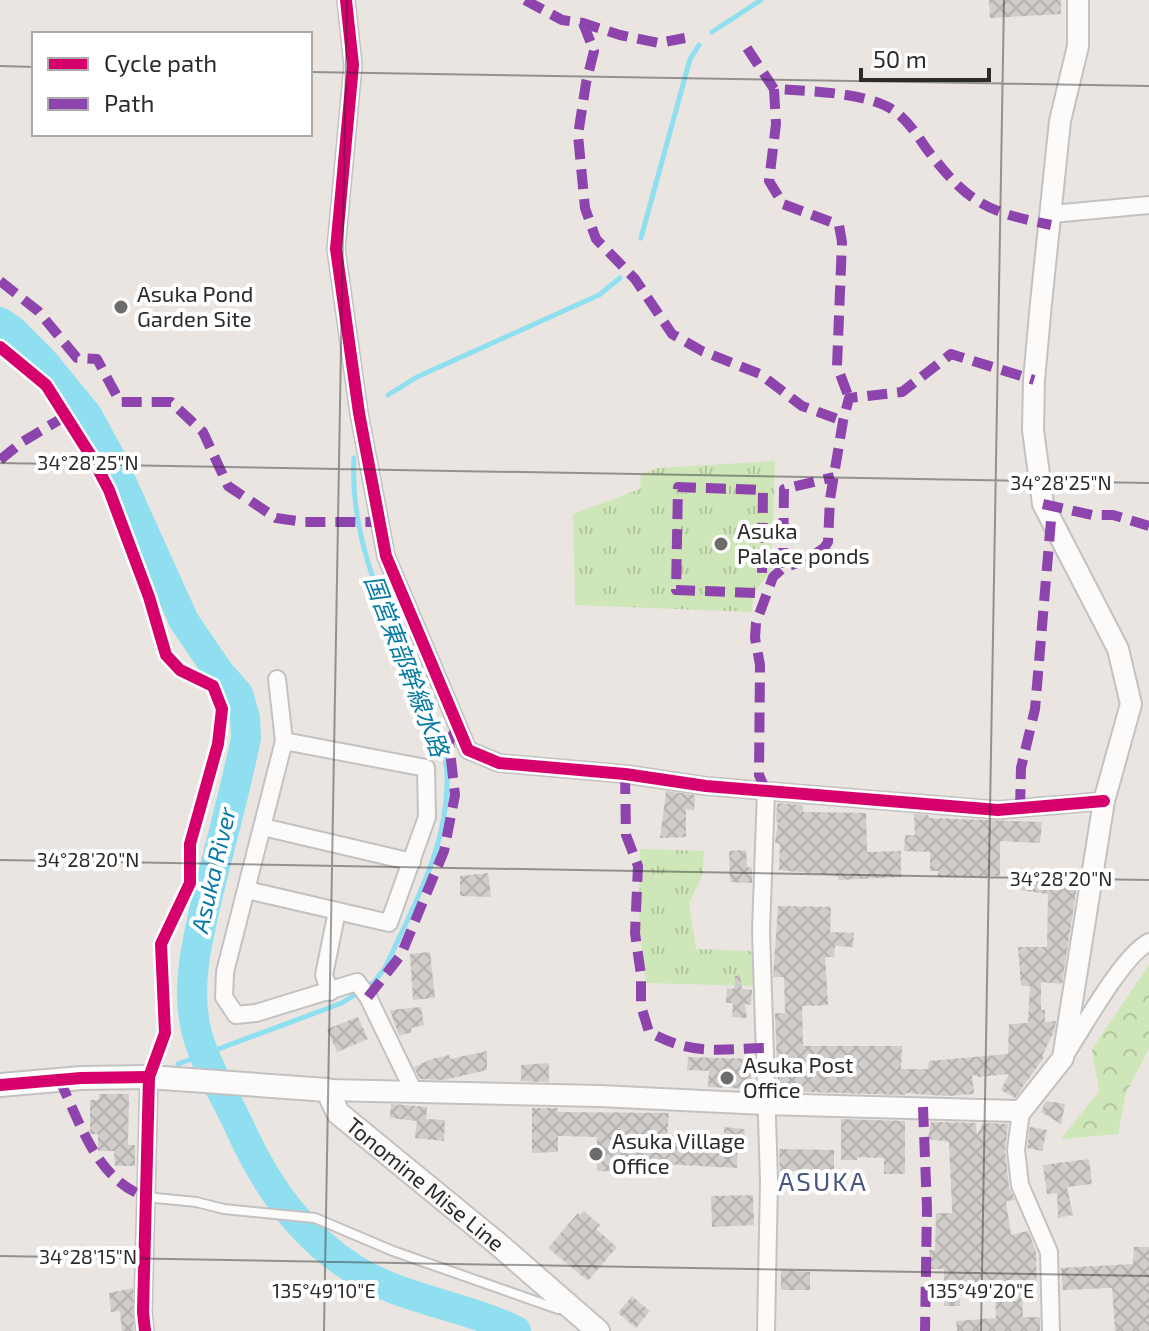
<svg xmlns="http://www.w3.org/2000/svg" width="1149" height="1331" font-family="'Exo 2','Noto Sans JP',sans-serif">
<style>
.grass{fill:url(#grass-tufts)}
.forest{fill:url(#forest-crowns)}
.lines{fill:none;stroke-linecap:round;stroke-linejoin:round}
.stream{stroke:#90dff0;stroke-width:5}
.river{stroke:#90dff0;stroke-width:30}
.building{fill:url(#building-cross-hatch)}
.service-casing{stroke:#c3c2c3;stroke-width:12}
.minor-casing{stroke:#c3c2c3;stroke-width:20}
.tertiary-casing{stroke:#c3c2c3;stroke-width:24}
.secondary-casing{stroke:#c3c2c3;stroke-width:26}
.service{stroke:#fcfbfa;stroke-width:8}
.minor{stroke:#fcfbfa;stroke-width:16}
.tertiary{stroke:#fcfbfa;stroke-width:20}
.secondary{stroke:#fcfbfa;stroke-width:22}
.quiet{stroke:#8e44ad;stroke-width:10;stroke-dasharray:20 10;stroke-linecap:butt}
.cycleway-casing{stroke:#fff;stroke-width:17}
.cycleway{stroke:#d6006c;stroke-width:12}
.ticks{fill:none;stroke:#2b2b2b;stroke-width:2;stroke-opacity:0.45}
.poi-dot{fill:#6e6c6b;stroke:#fff;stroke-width:3}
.labels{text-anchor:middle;stroke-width:8;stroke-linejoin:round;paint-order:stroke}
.poi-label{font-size:22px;fill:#2b2b2b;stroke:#fff;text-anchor:start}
.street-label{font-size:22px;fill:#2b2b2b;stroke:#fff}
.water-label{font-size:24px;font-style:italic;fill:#067ba5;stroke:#fff}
.quarter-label{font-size:26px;letter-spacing:2px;fill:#48577f;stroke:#fff}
.ticks-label{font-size:20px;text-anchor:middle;fill:#2b2b2b;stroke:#fff;stroke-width:8;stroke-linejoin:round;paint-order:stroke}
</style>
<defs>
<pattern id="grass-tufts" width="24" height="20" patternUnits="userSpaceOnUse" patternTransform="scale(2)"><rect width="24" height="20" fill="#cee6b8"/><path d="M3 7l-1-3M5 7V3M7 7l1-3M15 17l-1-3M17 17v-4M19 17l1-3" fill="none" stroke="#b1c59e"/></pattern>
<pattern id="forest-crowns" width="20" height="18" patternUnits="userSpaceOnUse" patternTransform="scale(2)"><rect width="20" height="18" fill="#cee6b8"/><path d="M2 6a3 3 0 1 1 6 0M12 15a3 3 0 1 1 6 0" fill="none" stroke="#b1c59e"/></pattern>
<pattern id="building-cross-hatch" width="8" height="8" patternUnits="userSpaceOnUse" patternTransform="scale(2)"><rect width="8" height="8" fill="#d1cdca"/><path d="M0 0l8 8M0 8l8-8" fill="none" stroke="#b4b0ae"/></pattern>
</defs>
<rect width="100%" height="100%" fill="#eae5e1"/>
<g class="grass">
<path d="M775 461 771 570 753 595 752 612 575 605 573 514 640 489 641 475 658 468Z"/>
<path d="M640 849 704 851 702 877 689 902 696 949 753 951V986L646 983 639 923Z"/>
</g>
<path class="forest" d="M1149 965V1048L1126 1093 1118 1134 1061 1139 1099 1091 1092 1049Z"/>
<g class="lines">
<g class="stream">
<path d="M712 32 761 0"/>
<path d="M641 238 690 59 699 45"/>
<path d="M388 395 417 377 599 295 620 278"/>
<path d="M178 1064 342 1003 374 982 385 968C413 907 448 847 447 778 447 748 431 719 419 691 388 616 349 542 354 458"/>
</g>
<path class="river" d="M0 322 14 332 42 360 87 415 111 459 184 621 218 671 238 694 245 718 246 738C235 793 219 848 206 903 197 942 186 988 196 1029 204 1064 225 1095 240 1128 265 1184 299 1234 352 1268 402 1300 464 1305 516 1331"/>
</g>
<g class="building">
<path d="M989 0H1061V14L990 18Z"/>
<path d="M666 791 695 795 694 810 686 809V837L660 838Z"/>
<path d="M777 803 803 805V812L866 813 867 852 901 851V877L838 880V876L779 870 780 844 775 843 778 822H776Z"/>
<path d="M914 814 928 815 929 818 1042 822 1040 843 1000 841V876L938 877V871H930V852L904 851 905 835H915Z"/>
<path d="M746 850 747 867 752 868V883L730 882 729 851Z"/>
<path d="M1021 872 1078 879 1062 984 1041 982V1010H1045V1022L1056 1021 1054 1032 1042 1056 1044 1057 1015 1098 1001 1090 1009 1074 978 1077 972 1074 974 1094 948 1096 905 1093V1095L778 1091 775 1013H785L784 977H773L778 906 831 907 830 932 854 933 853 947 835 946 834 957H825L828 1005 802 1006 803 1046H902L901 1069H928L929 1061 1008 1054 1009 1024 1028 1023 1030 986H1021L1018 947H1047L1048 894 1019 890Z"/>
<path d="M488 873 491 897 460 896V876Z"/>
<path d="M430 952 435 998 413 1000 410 954Z"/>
<path d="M740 975 742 989 752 990 751 1005 745 1004 747 1018 732 1017 733 1003H726L727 988 734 989 735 976Z"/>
<path d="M421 1007 424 1025 411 1028 412 1032 399 1036 390 1010Z"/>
<path d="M358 1017 368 1039 337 1052 327 1029Z"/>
<path d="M487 1051V1070L444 1080 420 1079 414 1067 432 1059 449 1055 450 1059Z"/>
<path d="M688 1057 752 1059 751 1089 708 1087 709 1071 687 1070Z"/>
<path d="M549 1063V1082L521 1081V1065Z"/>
<path d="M99 1094H129L128 1145H135V1166H115L114 1151H98V1134H90V1100H99Z"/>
<path d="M1046 1101 1065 1104 1061 1124 1041 1112Z"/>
<path d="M391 1104 427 1107 426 1119 445 1120 444 1141 415 1138 417 1121 390 1118Z"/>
<path d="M532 1108H558V1112L669 1113 667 1135H684V1139L724 1145V1127L744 1129 747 1145H738L737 1168 663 1164V1172L597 1171V1137L558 1136V1152L532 1153Z"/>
<path d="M841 1119 905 1121V1174H884V1158L857 1157V1160H841Z"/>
<path d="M931 1122 976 1123 977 1135 983 1123 1008 1124 1005 1151 1009 1187 1015 1200 1006 1201 1011 1235 1028 1231 1036 1251 1037 1288 1022 1289 1023 1317H1040V1331H957L956 1321 996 1318 995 1289 959 1291 960 1306H944V1269H930L929 1250H935L936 1213H952V1209L949 1142 928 1139Z"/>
<path d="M1030 1127 1047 1130 1042 1151 1027 1148Z"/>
<path d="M779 1149 834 1150V1170L780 1171Z"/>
<path d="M1089 1159 1092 1184 1067 1187 1073 1215 1058 1218 1057 1193 1047 1194 1043 1165Z"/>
<path d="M753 1195 754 1225 712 1227 711 1196Z"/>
<path d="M584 1211 600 1225 596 1229 617 1247 588 1281 548 1248 578 1213 580 1215Z"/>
<path d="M1134 1247H1149V1331H1115L1112 1288 1063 1290 1061 1268 1133 1264Z"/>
<path d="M781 1270 810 1272V1290H781Z"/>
<path d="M133 1288 134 1331H122L120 1311 111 1312 109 1293Z"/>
<path d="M632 1296 650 1311 636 1328 618 1313Z"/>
</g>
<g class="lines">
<defs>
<path id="service" d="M146 1197 196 1202 224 1209 315 1218 393 1251 558 1309 563 1306"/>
<g id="minor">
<path d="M346 0 353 65 336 249 359 413 386 556 468 750 499 763 625 774 706 786 998 810 1104 801"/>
<path d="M1052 214 1149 205"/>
<path d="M277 679 284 741 225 972 224 997 236 1015 256 1013 357 982 368 997 414 1092"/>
<path d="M766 791 761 931 769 1181 766 1331"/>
<path d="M263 827 412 862"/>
<path d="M247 890 389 923 427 817 426 768 284 741"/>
<path d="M330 992 324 975 337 911"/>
<path d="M1065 1055C1083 1028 1122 956 1149 942"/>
<path d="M1021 1111 1016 1150 1020 1185 1049 1252 1051 1331"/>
<path d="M145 1331 143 1312 149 1077"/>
</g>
<path id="tertiary" d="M327 1090 600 1096 764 1104 1021 1111 1063 1058 1104 801 1131 704 1118 649 1043 504 1033 430 1034 380 1041 303 1060 121 1078 46V0"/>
<g id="secondary">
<path id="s1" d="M0 1085 81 1078 149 1077 327 1090 338 1113 498 1244 598 1331"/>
</g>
</defs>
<use href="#service" class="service-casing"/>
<use href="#minor" class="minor-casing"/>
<use href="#tertiary" class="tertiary-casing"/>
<use href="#secondary" class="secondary-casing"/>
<use href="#service" class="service"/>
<use href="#minor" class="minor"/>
<use href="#tertiary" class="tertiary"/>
<use href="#secondary" class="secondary"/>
<g class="quiet">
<path d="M525 0 562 20 583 23 620 35 659 43 685 38"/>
<path d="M583 23 594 51 586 83 578 135 585 208 596 239 635 279 672 334 702 351 760 374 802 406 843 421"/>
<path d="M747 48 774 89C807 91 859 92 888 107 907 117 917 136 929 152 969 204 988 212 1051 225"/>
<path d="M774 89 776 124 769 181 783 204 839 225 842 242 837 366 849 398"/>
<path d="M0 281 38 311 77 358 97 359 120 402H171L203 432 228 486 276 518 305 522H380"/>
<path d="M0 460 22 442 64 417"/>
<path d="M1043 504 1092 515H1113L1149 526"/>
<path d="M783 568 784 489 834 477"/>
<path d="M755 593 676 590 678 487 763 490 762 578"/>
<path d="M625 774 626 835 638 866 635 933 641 975V1006L649 1032C693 1056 718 1049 766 1048"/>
<path d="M766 791 759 775 760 665 755 638 756 623 773 577 783 568 806 560 824 548 828 542 830 499 843 421 849 398 902 392 951 354 1034 380"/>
<path d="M1020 809 1021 768 1035 709 1051 520"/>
<path d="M368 997 401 955 444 851 455 795 449 742 457 727"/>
<path d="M59 1079C81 1124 96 1179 146 1197"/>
<path d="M923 1107 927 1208 925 1331"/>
</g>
<defs>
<g id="cycleway">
<path d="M346 0 353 65 336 249 359 413 386 556 468 750 499 763 625 774 706 786 998 810 1104 801"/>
<path d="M0 347 46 385 91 456 109 490 149 597 166 655 180 670 213 686 222 709 218 744 190 844V883L161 944 165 1033 149 1077 143 1312 145 1331"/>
<path d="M0 1085 81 1078 149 1077"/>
</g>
</defs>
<use href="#cycleway" class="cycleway-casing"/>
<use href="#cycleway" class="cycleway"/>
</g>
<path class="ticks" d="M0 66 34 67M310 72 1149 86M0 463 1149 483M0 860 1149 880M0 1256 1149 1276M324 1331 347 0M981 1331 1004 0"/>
<g class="poi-dot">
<circle cx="121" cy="307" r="8"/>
<circle cx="721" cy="544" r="8"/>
<circle cx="727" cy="1078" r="8"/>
<circle cx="596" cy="1154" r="8"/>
</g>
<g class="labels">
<g class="poi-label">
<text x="137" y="302">Asuka Pond<tspan x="137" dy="25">Garden Site</tspan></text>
<text x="737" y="539">Asuka<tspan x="737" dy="25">Palace ponds</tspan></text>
<text x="743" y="1073">Asuka Post<tspan x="743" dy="25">Office</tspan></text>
<text x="612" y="1149">Asuka Village<tspan x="612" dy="25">Office</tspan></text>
</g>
<g class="street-label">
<text dy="8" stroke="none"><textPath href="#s1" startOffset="466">Tonomine Mise Line</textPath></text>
</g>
<g class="water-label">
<text transform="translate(406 666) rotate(69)" y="8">国営東部幹線水路</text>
<text transform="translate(214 870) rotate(-77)" y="8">Asuka River</text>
</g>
<g class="quarter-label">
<text x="823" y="1191">ASUKA</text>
</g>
</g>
<g class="ticks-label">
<text x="88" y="470">34°28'25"N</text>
<text x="1061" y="490">34°28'25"N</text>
<text x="88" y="867">34°28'20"N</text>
<text x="1061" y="886">34°28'20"N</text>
<text x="88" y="1264">34°28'15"N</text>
<text x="324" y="1298">135°49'10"E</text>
<text x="981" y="1298">135°49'20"E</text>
</g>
<rect x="32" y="32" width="280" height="104" fill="#ffffff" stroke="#aaaaaa" stroke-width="2"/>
<rect x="48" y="58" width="40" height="12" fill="#d6006c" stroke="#aaaaaa" stroke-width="2"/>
<text x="104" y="72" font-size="24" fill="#2b2b2b">Cycle path</text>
<rect x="48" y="98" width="40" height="12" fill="#8e44ad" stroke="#aaaaaa" stroke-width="2"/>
<text x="104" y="112" font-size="24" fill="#2b2b2b">Path</text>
<path d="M861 68v12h128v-12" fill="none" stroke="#2b2b2b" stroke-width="4"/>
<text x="873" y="68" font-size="24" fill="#2b2b2b" stroke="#ffffff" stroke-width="6" paint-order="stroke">50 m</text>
</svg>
